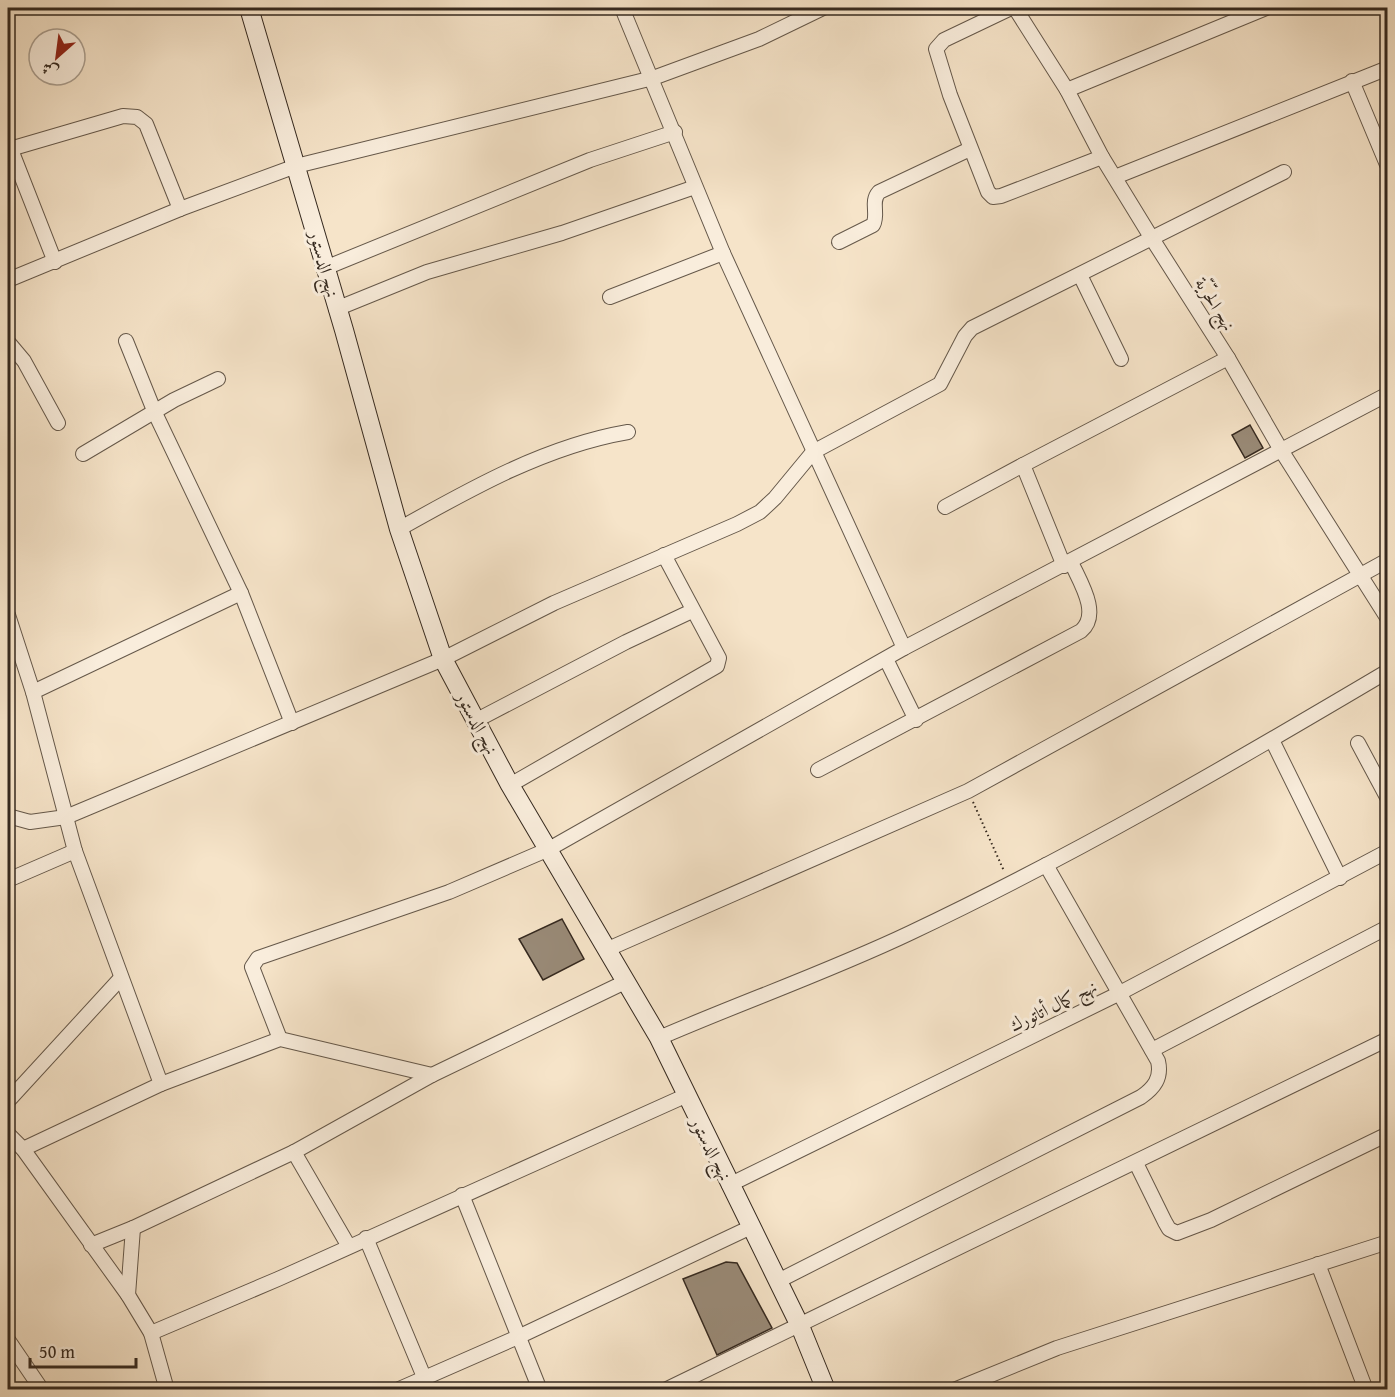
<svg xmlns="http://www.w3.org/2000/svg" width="1395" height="1397" font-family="'Gentium Book Plus',Amiri,serif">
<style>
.building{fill:#998a77;stroke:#35291f;stroke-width:1.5}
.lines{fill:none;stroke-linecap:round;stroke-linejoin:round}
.street-casing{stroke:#65584a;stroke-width:16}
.secondary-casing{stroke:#35291f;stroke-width:20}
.path{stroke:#35291f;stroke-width:2;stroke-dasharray:1.5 3;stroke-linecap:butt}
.street{stroke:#f9eddc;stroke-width:14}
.secondary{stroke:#f9eddc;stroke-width:18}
.labels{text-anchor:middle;stroke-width:6;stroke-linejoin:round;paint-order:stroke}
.street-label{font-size:18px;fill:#35291f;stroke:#f9eddc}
</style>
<rect width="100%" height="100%" fill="#f6e4c9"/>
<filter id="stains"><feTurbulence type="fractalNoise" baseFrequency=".00333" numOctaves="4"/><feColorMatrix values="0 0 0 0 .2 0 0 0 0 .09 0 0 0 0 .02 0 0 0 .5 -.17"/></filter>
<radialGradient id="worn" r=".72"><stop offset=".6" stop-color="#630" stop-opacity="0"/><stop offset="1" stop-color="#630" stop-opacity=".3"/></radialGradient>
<g class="building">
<path d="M1250 425 1263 448 1245 458 1232 435Z"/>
<path d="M562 919 584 959 543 980 519 939Z"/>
<path d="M726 1262 737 1263 772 1328 717 1355 683 1279Z"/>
</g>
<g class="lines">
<defs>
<g id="street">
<path d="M622 8 723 253 904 648"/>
<path d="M1011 8 944 40 936 49 950 95 988 192 993 197 1001 196 1102 157"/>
<path d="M1015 8 1067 90 1102 157 1151 237 1228 358 1281 450 1388 619"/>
<path d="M1352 81 1388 167"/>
<path d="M1067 90 1266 8"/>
<path d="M8 142 55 262"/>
<path d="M10 149 123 116 137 117 146 124 180 209"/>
<path d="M1115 177 1388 68"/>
<path d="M839 242 873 225C879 214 870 202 879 192L970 149"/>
<path d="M325 268 590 160 675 132"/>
<path d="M1080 275 1121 359"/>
<path d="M8 280 180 209 296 166 653 78 759 39 823 8"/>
<path d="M610 297 723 253"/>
<path d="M336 309 427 272 562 233 695 187"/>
<path d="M126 341 155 413 241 593 292 723"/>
<path d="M8 342 24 361 58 423"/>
<path d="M83 454 174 400 218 379"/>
<path d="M1023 465 1228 358"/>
<path d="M945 507 1023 465 1064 566"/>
<path d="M399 529C470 489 546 446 628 432"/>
<path d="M8 615 33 692 75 851 161 1084"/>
<path d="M886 659 916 720"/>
<path d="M33 692 241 593"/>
<path d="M475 721 626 642 692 611"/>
<path d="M1272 740 1340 878"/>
<path d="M1358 743 1388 799"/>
<path d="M818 770 1081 631C1101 614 1080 582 1071 562"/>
<path d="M510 785 717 666 719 658 664 555"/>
<path d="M8 816 30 822 66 817 443 659 554 603 737 524 760 512 775 498 813 452 940 384 965 336 972 328 1284 172"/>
<path d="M8 880 75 851"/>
<path d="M608 949 968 791 1388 560"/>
<path d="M659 1038C742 1002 828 972 910 933 1075 855 1231 764 1388 671"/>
<path d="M280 1039 252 967 258 958 449 892 549 849 904 648 1388 394"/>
<path d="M1152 1050 1388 927"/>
<path d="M8 1101 120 979"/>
<path d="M8 1134 23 1149 128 1295 151 1333 167 1390"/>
<path d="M23 1149 161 1084 280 1039 432 1075"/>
<path d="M294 1152 348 1245"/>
<path d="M1136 1163 1165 1222 1169 1229 1177 1233 1211 1220 1388 1134"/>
<path d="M729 1185 1118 994 1388 851"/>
<path d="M462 1195 540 1390"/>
<path d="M366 1238 424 1377"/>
<path d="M91 1245 133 1228 294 1152 432 1075 625 982"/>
<path d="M1318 1264 1366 1390"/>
<path d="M778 1281 1141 1097C1154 1088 1162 1078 1158 1061L1046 865"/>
<path d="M128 1295 133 1228"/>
<path d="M151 1333 278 1279 685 1096"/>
<path d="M8 1340 42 1390"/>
<path d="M397 1390 518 1337 749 1228"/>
<path d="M665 1390 1388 1039"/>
<path d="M954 1390 1057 1348 1388 1242"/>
</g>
<path id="secondary" d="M249 8 344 330 399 529 443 659 510 785 659 1038 800 1326 826 1390"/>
</defs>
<use href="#street" class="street-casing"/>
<use href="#secondary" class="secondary-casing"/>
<path class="path" d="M973 802 1004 871"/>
<use href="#street" class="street"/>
<use href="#secondary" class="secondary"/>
</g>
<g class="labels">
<g class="street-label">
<text transform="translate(324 264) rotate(75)" y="6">نهج الدستور</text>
<text transform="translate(1215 304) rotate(58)" y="6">نهج الحرّيّة</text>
<text transform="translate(477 723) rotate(62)" y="6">نهج الدستور</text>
<text transform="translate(1053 1006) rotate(-26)" y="6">نهج كمال أتاتورك</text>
<text transform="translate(711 1149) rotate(63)" y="6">نهج الدستور</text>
</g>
</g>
<rect width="1395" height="1397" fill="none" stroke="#f6e4c9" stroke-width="30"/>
<rect x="9" y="9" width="1377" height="1379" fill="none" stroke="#35291f" stroke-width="3"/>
<rect x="15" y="15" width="1365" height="1367" fill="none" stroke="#35291f" stroke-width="1.5"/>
<g transform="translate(57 57) rotate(208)"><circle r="28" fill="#f9eddc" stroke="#ab9f90" stroke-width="1.5"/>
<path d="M0-4.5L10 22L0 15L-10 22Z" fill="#8f2418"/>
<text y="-9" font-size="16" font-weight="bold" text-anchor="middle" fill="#35291f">ش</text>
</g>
<path d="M30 1358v9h106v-9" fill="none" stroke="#35291f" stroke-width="3"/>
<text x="39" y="1358" font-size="18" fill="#35291f" stroke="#f9eddc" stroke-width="4.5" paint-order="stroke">50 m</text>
<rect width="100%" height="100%" filter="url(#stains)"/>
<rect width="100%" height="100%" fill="url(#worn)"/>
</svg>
